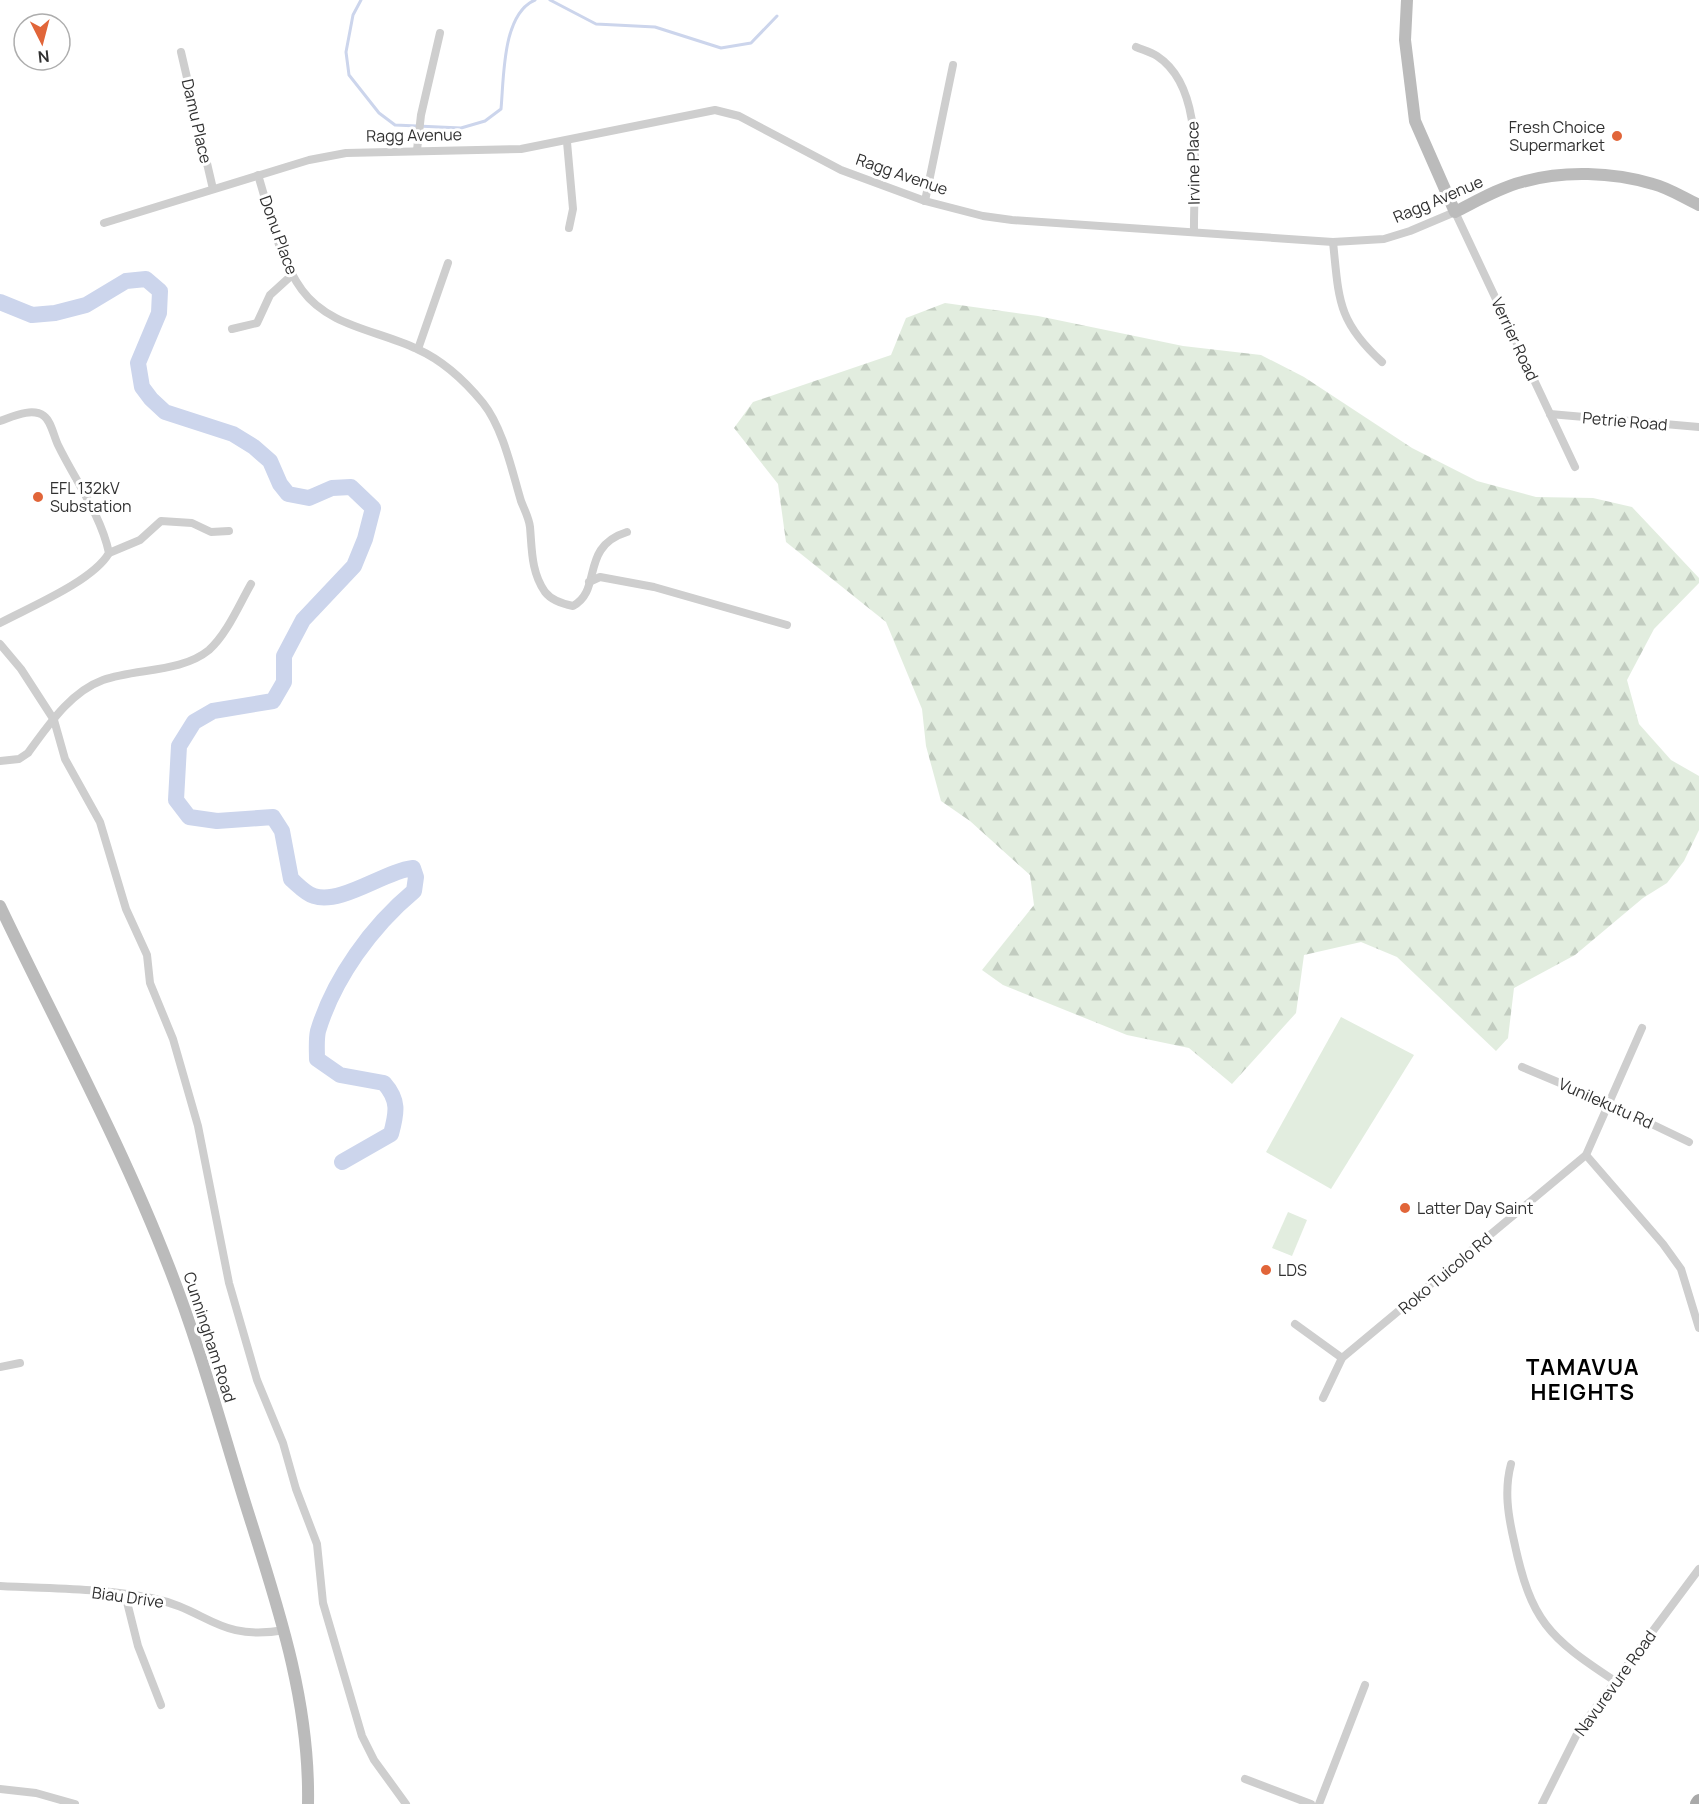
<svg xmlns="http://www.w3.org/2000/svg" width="1699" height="1804" font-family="Manrope,sans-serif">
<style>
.green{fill:#e2eddf}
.forest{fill:url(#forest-firs)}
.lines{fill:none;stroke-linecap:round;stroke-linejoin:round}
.stream{stroke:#ccd5ec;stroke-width:3}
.river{stroke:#ccd5ec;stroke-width:16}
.minor{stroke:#cecece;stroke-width:8}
.secondary{stroke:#bbb;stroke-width:12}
.primary{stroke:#a9a9a9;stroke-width:14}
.poi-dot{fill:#e16539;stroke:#fff;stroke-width:2}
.labels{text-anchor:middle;stroke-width:6;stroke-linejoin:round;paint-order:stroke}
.street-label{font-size:16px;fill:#313131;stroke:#fff}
.poi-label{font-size:16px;fill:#313131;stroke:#fff;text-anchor:start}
.district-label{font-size:22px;font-weight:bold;letter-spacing:1.5px;fill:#000;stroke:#fff}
</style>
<defs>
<pattern id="forest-firs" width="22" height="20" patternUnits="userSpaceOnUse" patternTransform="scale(1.5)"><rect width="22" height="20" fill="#e2eddf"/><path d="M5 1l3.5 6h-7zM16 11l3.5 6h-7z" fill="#c2ccc0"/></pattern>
</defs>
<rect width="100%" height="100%" fill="#fff"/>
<g class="green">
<path d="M1341 1017 1414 1055 1331 1189 1266 1152Z"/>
<path d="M1288 1212 1307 1220 1292 1256 1272 1248Z"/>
</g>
<path class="forest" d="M945 303 1038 316 1183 346 1261 355 1304 377 1412 448 1477 481 1536 497 1593 498 1632 507 1699 578V583L1654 629 1627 680 1639 724 1671 760 1699 776V830L1684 861 1667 883 1643 898 1575 955 1514 988 1508 1038 1496 1051 1397 957 1361 942 1304 955 1296 1013 1232 1084 1189 1048 1127 1035 1003 985 982 970 1034 905 1030 875 970 821 941 801 926 746 922 709 886 622 786 542 778 484 734 428 753 402 891 355 906 318Z"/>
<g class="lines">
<g class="stream">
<path d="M361 0 353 15 346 52 349 75 379 113 395 125 461 128 485 121 501 109C504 78 502 14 535 0"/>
<path d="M550 0 596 24 655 27 721 48 751 43 777 16"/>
</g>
<path class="river" d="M0 302 32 315 55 313 86 305 126 281 146 279 160 291 159 313 138 363 142 387 151 399 165 412 233 434 254 447 270 461 280 484 288 494 309 498 332 488 351 487 373 508 365 539 354 566 303 620 284 656V682L273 701 213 711 194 722 179 746 176 800 189 817 217 821 273 817 282 831 291 879C297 884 306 894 314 896 341 905 385 871 413 868L416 877 414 891C372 926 334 978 318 1031 316 1040 317 1050 317 1059L340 1075 384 1083C399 1100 397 1112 391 1134L342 1162"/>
<g class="minor">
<path d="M1136 47C1143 50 1151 52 1157 56 1207 89 1193 180 1194 232"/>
<path d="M181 52 213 189"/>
<path d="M567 142 573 209 569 228"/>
<path d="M417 150 421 115 440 33"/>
<path d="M258 175C270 213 278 257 302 290 329 327 378 330 417 349 444 361 465 381 483 403 503 428 512 471 521 501 524 509 529 518 530 527 532 549 531 572 545 592 552 601 563 604 573 606 603 590 579 547 627 532"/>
<path d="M925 201 953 65"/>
<path d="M104 223 309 160 346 153 521 149 715 110 739 116 841 170 925 201 983 216 1012 220 1333 242 1384 239 1410 231 1455 212 1575 467"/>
<path d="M1333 242C1339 299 1337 321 1382 362"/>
<path d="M232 329 257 323 270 295 292 275"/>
<path d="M418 349 448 263"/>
<path d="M1550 414 1699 427"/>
<path d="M0 421C12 417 32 407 44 416 51 421 54 437 58 445 75 480 101 515 109 553 93 581 30 607 0 623"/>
<path d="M109 553 140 540 161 521 192 523 211 532 229 531"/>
<path d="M589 582 600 577 654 587 787 625"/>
<path d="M0 644 21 669 54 720 65 759 100 822 126 909 147 955 150 983 173 1039 198 1126 229 1283 257 1380 283 1443 296 1489 317 1544 323 1603 362 1736 374 1760 406 1804"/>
<path d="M0 761 19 759 28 753C48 726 70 692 103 680 136 668 181 673 209 650 227 634 239 605 251 584"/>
<path d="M1522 1067 1610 1104 1689 1142"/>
<path d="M1586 1155 1663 1244 1681 1269 1699 1328"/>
<path d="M1295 1324 1342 1358"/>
<path d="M0 1367 20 1363"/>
<path d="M1323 1398 1342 1358 1586 1155 1642 1028"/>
<path d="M1511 1464C1504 1490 1508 1515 1514 1541 1531 1621 1548 1637 1615 1681"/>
<path d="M0 1586C50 1589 102 1588 151 1598 208 1609 217 1642 285 1630"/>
<path d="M125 1594 138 1646 161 1705"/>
<path d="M1245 1779 1311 1804"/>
<path d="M0 1789 36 1793 75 1804"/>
<path d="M1319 1804 1365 1685"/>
<path d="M1542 1804 1579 1730 1699 1569"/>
</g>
<g class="secondary">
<path d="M1407 0 1405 40 1415 121 1455 212C1477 201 1499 188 1522 182 1563 170 1613 172 1653 184 1669 188 1684 198 1699 205"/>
<path d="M0 906C57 1026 121 1143 169 1267 200 1346 222 1429 247 1509 278 1607 310 1701 308 1804"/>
</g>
<path class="primary" d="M1697 1804 1699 1801"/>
</g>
<g class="poi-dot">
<circle cx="1617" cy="136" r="6"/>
<circle cx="38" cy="497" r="6"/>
<circle cx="1405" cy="1208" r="6"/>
<circle cx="1266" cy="1270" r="6"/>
</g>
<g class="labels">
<g class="street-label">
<text transform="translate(197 121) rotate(77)" y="6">Damu Place</text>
<text transform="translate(414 135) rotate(-1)" y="6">Ragg Avenue</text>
<text transform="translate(1193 163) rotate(-91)" y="6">Irvine Place</text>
<text transform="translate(902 174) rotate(19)" y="6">Ragg Avenue</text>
<text transform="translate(1438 199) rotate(-23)" y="6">Ragg Avenue</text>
<text transform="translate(279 235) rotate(70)" y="6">Donu Place</text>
<text transform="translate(1515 339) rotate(65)" y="6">Verrier Road</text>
<text transform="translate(1625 421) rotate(5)" y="6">Petrie Road</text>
<text transform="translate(1606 1103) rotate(24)" y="6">Vunilekutu Rd</text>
<text transform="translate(1445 1273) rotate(-40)" y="6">Roko Tuicolo Rd</text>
<text transform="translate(210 1337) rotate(72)" y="6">Cunningham Road</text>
<text transform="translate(128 1597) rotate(8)" y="6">Biau Drive</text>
<text transform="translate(1615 1683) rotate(-54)" y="6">Navurevure Road</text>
</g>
<g class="poi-label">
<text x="1605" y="133" text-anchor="end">Fresh Choice<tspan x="1605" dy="18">Supermarket</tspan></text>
<text x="50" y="494">EFL 132kV<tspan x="50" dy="18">Substation</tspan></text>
<text x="1417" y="1214">Latter Day Saint</text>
<text x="1278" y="1276">LDS</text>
</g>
<g class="district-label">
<text x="1583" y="1375">TAMAVUA<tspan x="1583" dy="25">HEIGHTS</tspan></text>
</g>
</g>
<g transform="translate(42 42) rotate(174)"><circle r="28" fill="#ffffff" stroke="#adadad" stroke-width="1.5"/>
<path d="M0-4.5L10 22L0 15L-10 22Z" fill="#e16539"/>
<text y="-9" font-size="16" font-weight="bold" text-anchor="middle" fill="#313131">N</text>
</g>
</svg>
